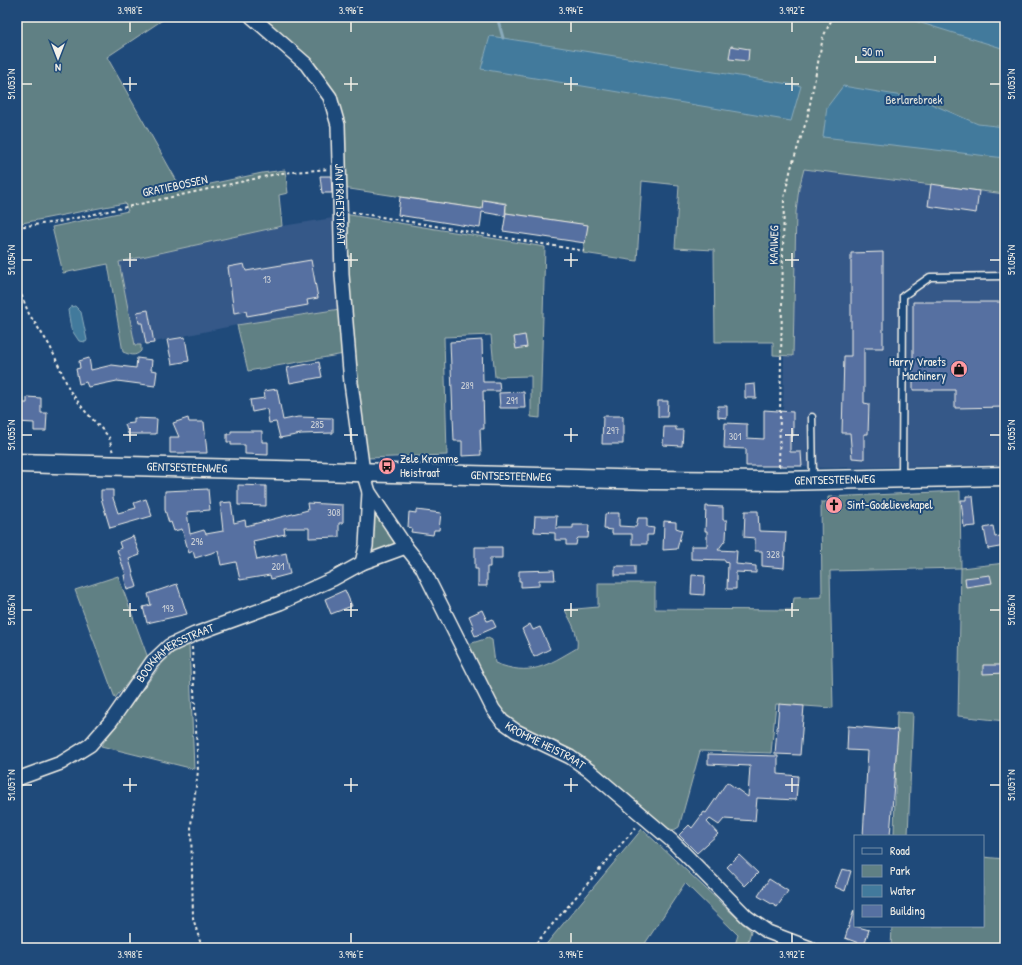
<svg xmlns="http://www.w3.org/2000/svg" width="1022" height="965" font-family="'Patrick Hand',sans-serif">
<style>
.built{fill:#345888}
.green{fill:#608084;stroke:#aab8b6}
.water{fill:#427a9c;stroke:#89aaba}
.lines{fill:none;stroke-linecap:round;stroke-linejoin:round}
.stream{stroke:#89aaba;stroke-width:3}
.building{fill:#5670a1;stroke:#f4f1e8}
.lane-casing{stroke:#f4f1e8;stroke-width:9}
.street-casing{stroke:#f4f1e8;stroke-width:16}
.secondary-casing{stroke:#f4f1e8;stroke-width:21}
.path{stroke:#f4f1e8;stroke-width:2;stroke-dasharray:3 3;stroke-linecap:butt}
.lane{stroke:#1f4a7a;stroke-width:6}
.street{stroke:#1f4a7a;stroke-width:13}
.secondary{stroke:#1f4a7a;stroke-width:18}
.ticks{fill:none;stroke:#f4f1e8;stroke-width:1.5}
.labels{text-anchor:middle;stroke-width:4;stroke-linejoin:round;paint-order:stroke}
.number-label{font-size:10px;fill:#ccd1d6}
.park-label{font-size:12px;fill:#dee0d9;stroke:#1f4a7a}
.street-label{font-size:12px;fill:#f4f1e8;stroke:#1f4a7a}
.poi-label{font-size:12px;fill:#f4f1e8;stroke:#1f4a7a;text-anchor:start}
.neatline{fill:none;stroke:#f4f1e8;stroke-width:1.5}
.ticks-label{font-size:10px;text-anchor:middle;fill:#f4f1e8}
</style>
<rect width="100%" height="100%" fill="#1f4a7a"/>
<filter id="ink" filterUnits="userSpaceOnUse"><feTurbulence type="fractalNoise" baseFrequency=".025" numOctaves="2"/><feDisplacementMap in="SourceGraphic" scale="8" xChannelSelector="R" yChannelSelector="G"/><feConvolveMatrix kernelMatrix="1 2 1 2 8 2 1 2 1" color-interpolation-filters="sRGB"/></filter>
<g filter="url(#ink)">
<g class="built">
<path d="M804 169 1005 194V465L825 468 782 466 784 356H793L796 212 799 188Z"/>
<path d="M333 218 340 309 237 325 135 346 119 262 282 226Z"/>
</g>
<g class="green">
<path d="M17 17H167L107 57 182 190 262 173 285 170 288 193 279 195 282 226 119 262 135 345H141V351C135 357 131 355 123 352L108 264 63 273 52 227 128 211 125 203 17 224Z"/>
<path d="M259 17H1005V194L804 169 799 188 796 212 793 356 773 355V342H715L714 250 675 248 679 185 642 181 637 261 583 253 587 225 506 213V203L484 200 482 209 343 188 333 92 318 67Z"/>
<path d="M344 214 545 247 540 418 531 417V376L495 377 491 335 444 337 447 455 367 458 346 268Z"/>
<path d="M340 309 344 354 248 371 237 325Z"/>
<path d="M960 491 961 568 1005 563V721L958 716 961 568 830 571 833 708 776 704 771 753 700 751 679 827 674 830 666 828 518 725 503 713 493 696 469 644 488 638 492 640 495 663C531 677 546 666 577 648 579 634 571 622 565 610L598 607V583H655V609L792 610 794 598 822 597 821 502H828V497Z"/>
<path d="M373 509 395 543V545L372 554Z"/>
<path d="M118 576 148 658 115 698 75 590Z"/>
<path d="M189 644 194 769 101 746 163 662 172 653Z"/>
<path d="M897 712 913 713 908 836H894Z"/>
<path d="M642 829 751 931 746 948H734L738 935 685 883 642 948H543Z"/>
<path d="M983 857 1005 859V948H891L892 926H983Z"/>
</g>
<g class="water">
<path d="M902 17H1005V49Z"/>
<path d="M490 36 503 38 801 86 791 121 481 69Z"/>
<path d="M843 86 920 99 978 124 1005 127V158L823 137 827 107Z"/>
<path d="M75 306 81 312 87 340 86 342 79 341 71 329 68 310 71 307Z"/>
</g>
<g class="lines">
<path class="stream" d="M496 17 498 20 503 38"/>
</g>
<g class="building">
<path d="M731 46 749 49 748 61 729 59Z"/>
<path d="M320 176H331L332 193H322Z"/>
<path d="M931 184 979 191 976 213 928 206Z"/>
<path d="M400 197 482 209 483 200 506 204 505 216 482 212 480 228 398 215Z"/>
<path d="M506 213 588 225 585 243 503 231Z"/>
<path d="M883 252V348H864V403L869 404 868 434H864V459L852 458 850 433H842L844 356H851V253Z"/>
<path d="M311 260 318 298 307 300 308 305 247 316 246 311 234 313 228 267 244 264 246 271Z"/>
<path d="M913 302H1005V407L955 408V390H913Z"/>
<path d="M148 310 154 343 146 344 142 323H139L137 312Z"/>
<path d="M525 335 527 347 516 349 514 337Z"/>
<path d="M185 337 189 361 172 364 167 340Z"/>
<path d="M482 340 483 382H499L500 391H483L484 429H480L481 455 462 456V441H454L450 342Z"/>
<path d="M89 358 91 370 112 365 136 368 137 358 152 360 151 370 157 371 155 386 117 381 88 387 86 382 79 384 76 369 80 368 79 361Z"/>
<path d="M319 362 322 377 290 383 287 368Z"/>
<path d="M755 384 756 398H745V385Z"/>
<path d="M277 389 283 420 298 417 333 418V433L301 434 280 438 276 422 269 423 267 409 252 412 250 400 265 398 264 391Z"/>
<path d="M524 392 525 408H500L499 393Z"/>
<path d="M27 397 41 398V413H47L46 431H34V423L17 422V403H27Z"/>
<path d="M658 401H668L667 417H658Z"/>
<path d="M718 406H727V418L718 417Z"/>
<path d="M764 410 793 412V436H790V452H801L802 466H746V449L724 448 725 423 747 424V438L764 439Z"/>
<path d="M603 416H623V444H602Z"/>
<path d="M134 418 157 419 156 434H128L125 424 134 423Z"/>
<path d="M188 418 189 422H204L207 453H170V437H179L173 423Z"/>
<path d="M664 427H676V430H683L682 446 663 445Z"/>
<path d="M231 431H262V442H268V455L245 454V445H231V442H227V434H231Z"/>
<path d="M238 485 266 486V506L238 505Z"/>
<path d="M208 489 210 510 187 512 190 534 204 530 206 534 223 531 220 503 231 502 234 523 245 520 246 526 308 510 307 503 343 505V523H339V537L309 538V528H284L285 534 253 541 257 560 286 553 290 574 271 579 270 575 240 580 236 562 221 565 218 551 195 558 193 551 189 553 182 529 174 531 171 522 169 523 165 510V491Z"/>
<path d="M101 490H113V498L118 513 136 508 134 503 146 499 152 516 110 528 101 498Z"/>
<path d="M966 496H973L976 526 964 527 961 500H966Z"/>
<path d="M706 506 723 507V520H727L726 539 718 550 737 551 736 564 756 566V573L736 572V589H727L728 563 725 562V560L691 559V546H707V531H705Z"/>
<path d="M416 510 441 513 439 530H434L433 535 411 532 412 528 408 527 409 512 416 513Z"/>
<path d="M745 511H758L759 531 786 532 784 568 762 566V551H755V538L744 537Z"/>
<path d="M610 513H619V526L636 527 638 518H647V527L654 528 653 535H647V544H632V534H612V530L604 529 605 514Z"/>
<path d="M535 516H557L556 528H573V525H589L588 538H578L577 539 576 545H566V540H555V533L534 532Z"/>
<path d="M664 521 676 522V528L682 530 677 549 663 550Z"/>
<path d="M993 526 995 537 1005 535V546L988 549 984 528Z"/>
<path d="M133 536 140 555 129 559 137 587 127 590 124 575H126L117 550 121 548 119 542Z"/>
<path d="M475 547H502V558H490V567H487V586H478V569H475Z"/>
<rect x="615" y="566" width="20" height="9"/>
<path d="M554 570 555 580H539V586L521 587V581H519V571Z"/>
<path d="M692 575 705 576 704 595 691 594Z"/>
<path d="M990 575 992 583 966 587 965 578Z"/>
<path d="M177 584 187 614 147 623 143 607 151 605 148 594Z"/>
<path d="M345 590 352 606 331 614 325 599Z"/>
<path d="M482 610 487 621 492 619 496 627 475 636 472 629 474 628 469 616Z"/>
<path d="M530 624 533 630 540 627 550 649 534 657 522 629Z"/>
<path d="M983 665H1005V673L983 674Z"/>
<path d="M779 704 804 706 800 755 775 754Z"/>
<path d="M848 726 898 730 890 836H863L868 751 847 750Z"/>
<path d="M708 754 778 756V774L798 776 796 800 757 798 755 821 724 819 719 825 710 819 707 822 718 834 697 853 679 835 689 825 692 828 704 812 706 813 727 782 748 797 750 766 708 764Z"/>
<path d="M739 855 758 873 745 886 727 867Z"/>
<path d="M842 869 851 871 845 891 835 887Z"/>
<path d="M769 879 788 891 777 907 758 896Z"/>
<path d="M854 910 855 926 869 930 864 945 845 938Z"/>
</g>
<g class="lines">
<defs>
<g id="lane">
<path d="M812 417 813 479"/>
<path d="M902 476 903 296 930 277 1005 276"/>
</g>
<g id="street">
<path id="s1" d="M252 17 306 64 330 97 338 125 342 275 351 383 363 472 369 492 406 547 422 567 493 709 502 721 516 731 570 757 590 771 672 841 747 917 768 932 810 948"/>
<path d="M362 563 366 546 369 492"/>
<path id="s2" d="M17 779 61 763 90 745 111 721 152 662 169 646 195 634 280 603 333 579 362 563 406 547"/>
</g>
<g id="secondary">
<path id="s3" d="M17 463 653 480 779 481 1005 476"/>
</g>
</defs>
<use href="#lane" class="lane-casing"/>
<use href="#street" class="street-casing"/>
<use href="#secondary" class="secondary-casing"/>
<g class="path">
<path d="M352 212 584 251"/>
<path d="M17 227 58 222 281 173 328 169"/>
<path d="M17 284 29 314 50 346 70 391 85 411 109 437 113 453"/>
<path d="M779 467 784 198 791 168 807 119 823 37 833 17"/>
<path d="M192 647 198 771 191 825 193 918 202 948"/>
<path d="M532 948 637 826"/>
</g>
<use href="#lane" class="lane"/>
<use href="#street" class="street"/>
<use href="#secondary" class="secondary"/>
</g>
</g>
<path class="ticks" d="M130 22V32M351 22V32M571 22V32M792 22V32M130 77V91M351 77V91M571 77V91M792 77V91M22 84H32M123 84H137M344 84H358M564 84H578M785 84H799M990 84H1000M130 253V267M351 253V267M571 253V267M792 253V267M22 260H32M123 260H137M344 260H358M564 260H578M785 260H799M990 260H1000M130 428V442M351 428V442M571 428V442M792 428V442M22 435H32M123 435H137M344 435H358M564 435H578M785 435H799M990 435H1000M130 603V617M351 603V617M571 603V617M792 603V617M22 610H32M123 610H137M344 610H358M564 610H578M785 610H799M990 610H1000M130 778V792M351 778V792M571 778V792M792 778V792M22 785H32M123 785H137M344 785H358M564 785H578M785 785H799M990 785H1000M130 933V943M351 933V943M571 933V943M792 933V943"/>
<defs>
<symbol id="shop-disc" viewBox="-11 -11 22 22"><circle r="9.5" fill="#ff9aa2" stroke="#1f4a7a"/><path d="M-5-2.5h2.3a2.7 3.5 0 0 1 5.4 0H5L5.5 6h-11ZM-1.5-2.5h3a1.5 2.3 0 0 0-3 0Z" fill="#111"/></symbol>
<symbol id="bus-disc" viewBox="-11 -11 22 22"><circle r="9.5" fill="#ff9aa2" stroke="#1f4a7a"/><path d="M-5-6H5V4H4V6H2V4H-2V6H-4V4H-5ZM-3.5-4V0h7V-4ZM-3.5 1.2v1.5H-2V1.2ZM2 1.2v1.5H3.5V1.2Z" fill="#111"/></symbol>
<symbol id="church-disc" viewBox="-11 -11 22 22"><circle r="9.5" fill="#ff9aa2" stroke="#1f4a7a"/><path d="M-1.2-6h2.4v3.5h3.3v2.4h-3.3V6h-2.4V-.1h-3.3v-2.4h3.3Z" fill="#111"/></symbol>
</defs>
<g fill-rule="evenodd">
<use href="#shop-disc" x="949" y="359" width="20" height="20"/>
<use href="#bus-disc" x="377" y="456" width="20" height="20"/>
<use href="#church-disc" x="824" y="495" width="20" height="20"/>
</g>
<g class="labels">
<g class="number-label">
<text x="267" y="283">13</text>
<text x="467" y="389">289</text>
<text x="512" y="404">291</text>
<text x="317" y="428">285</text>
<text x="613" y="434">297</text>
<text x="735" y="440">301</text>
<text x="334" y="516">308</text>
<text x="197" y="545">296</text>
<text x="773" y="558">328</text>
<text x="278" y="570">201</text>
<text x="168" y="612">193</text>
</g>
<g class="park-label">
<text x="914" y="104">Berlarebroek</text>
</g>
<g class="street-label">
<text transform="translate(175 186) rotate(-12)" y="4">GRATIEBOSSEN</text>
<text dy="4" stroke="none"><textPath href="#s1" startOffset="221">JAN PRAETSTRAAT</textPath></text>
<text transform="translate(774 245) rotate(-89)" y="4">KAAIWEG</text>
<text dy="4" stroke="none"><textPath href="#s3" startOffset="170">GENTSESTEENWEG</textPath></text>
<text dy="4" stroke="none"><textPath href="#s3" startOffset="494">GENTSESTEENWEG</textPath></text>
<text dy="4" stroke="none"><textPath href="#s3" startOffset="818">GENTSESTEENWEG</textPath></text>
<text dy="4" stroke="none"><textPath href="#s2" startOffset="209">BOOKHAMERSSTRAAT</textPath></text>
<text dy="4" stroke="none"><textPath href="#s1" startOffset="826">KROMME HEISTRAAT</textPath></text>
</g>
<g class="poi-label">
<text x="946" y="366" text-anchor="end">Harry Vraets<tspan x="946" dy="14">Machinery</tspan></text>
<text x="400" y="463">Zele Kromme<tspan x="400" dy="14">Heistraat</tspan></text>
<text x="847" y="509">Sint-Godelievekapel</text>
</g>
</g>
<rect width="1022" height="965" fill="none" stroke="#1f4a7a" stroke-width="44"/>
<rect x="854" y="835" width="130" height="92" fill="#1f4a7a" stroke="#748da6"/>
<rect x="862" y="848" width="20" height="6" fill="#1f4a7a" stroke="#748da6"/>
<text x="890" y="855" font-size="12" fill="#f4f1e8">Road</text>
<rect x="862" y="865" width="20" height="12" fill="#608084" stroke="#748da6"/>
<text x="890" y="875" font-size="12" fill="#f4f1e8">Park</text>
<rect x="862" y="885" width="20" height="12" fill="#427a9c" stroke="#748da6"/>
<text x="890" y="895" font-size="12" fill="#f4f1e8">Water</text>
<rect x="862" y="905" width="20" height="12" fill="#5670a1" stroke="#748da6"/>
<text x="890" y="915" font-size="12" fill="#f4f1e8">Building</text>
<g transform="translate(58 58) rotate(180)" stroke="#1f4a7a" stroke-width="3" paint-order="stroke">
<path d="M0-3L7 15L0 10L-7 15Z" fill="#f4f1e8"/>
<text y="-6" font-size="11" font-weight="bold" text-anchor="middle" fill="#f4f1e8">N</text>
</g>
<path d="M856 56v6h79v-6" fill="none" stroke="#f4f1e8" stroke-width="2"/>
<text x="862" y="56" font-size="12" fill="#f4f1e8" stroke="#1f4a7a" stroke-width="3" paint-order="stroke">50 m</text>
<rect x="22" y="22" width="978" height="921" class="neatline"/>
<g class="ticks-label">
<text x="130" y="14">3.998°E</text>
<text x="351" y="14">3.996°E</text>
<text x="571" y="14">3.994°E</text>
<text x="792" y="14">3.992°E</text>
<text transform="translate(1011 84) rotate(-90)" y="4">51.053°N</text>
<text transform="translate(11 84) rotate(-90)" y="4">51.053°N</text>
<text transform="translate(1011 260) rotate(-90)" y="4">51.054°N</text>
<text transform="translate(11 260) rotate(-90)" y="4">51.054°N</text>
<text transform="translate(1011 435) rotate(-90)" y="4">51.055°N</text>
<text transform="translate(11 435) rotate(-90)" y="4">51.055°N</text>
<text transform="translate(1011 610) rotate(-90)" y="4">51.056°N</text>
<text transform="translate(11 610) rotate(-90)" y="4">51.056°N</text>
<text transform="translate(1011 785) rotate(-90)" y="4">51.057°N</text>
<text transform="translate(11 785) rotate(-90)" y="4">51.057°N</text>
<text x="130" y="958">3.998°E</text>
<text x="351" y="958">3.996°E</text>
<text x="571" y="958">3.994°E</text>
<text x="792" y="958">3.992°E</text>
</g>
</svg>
